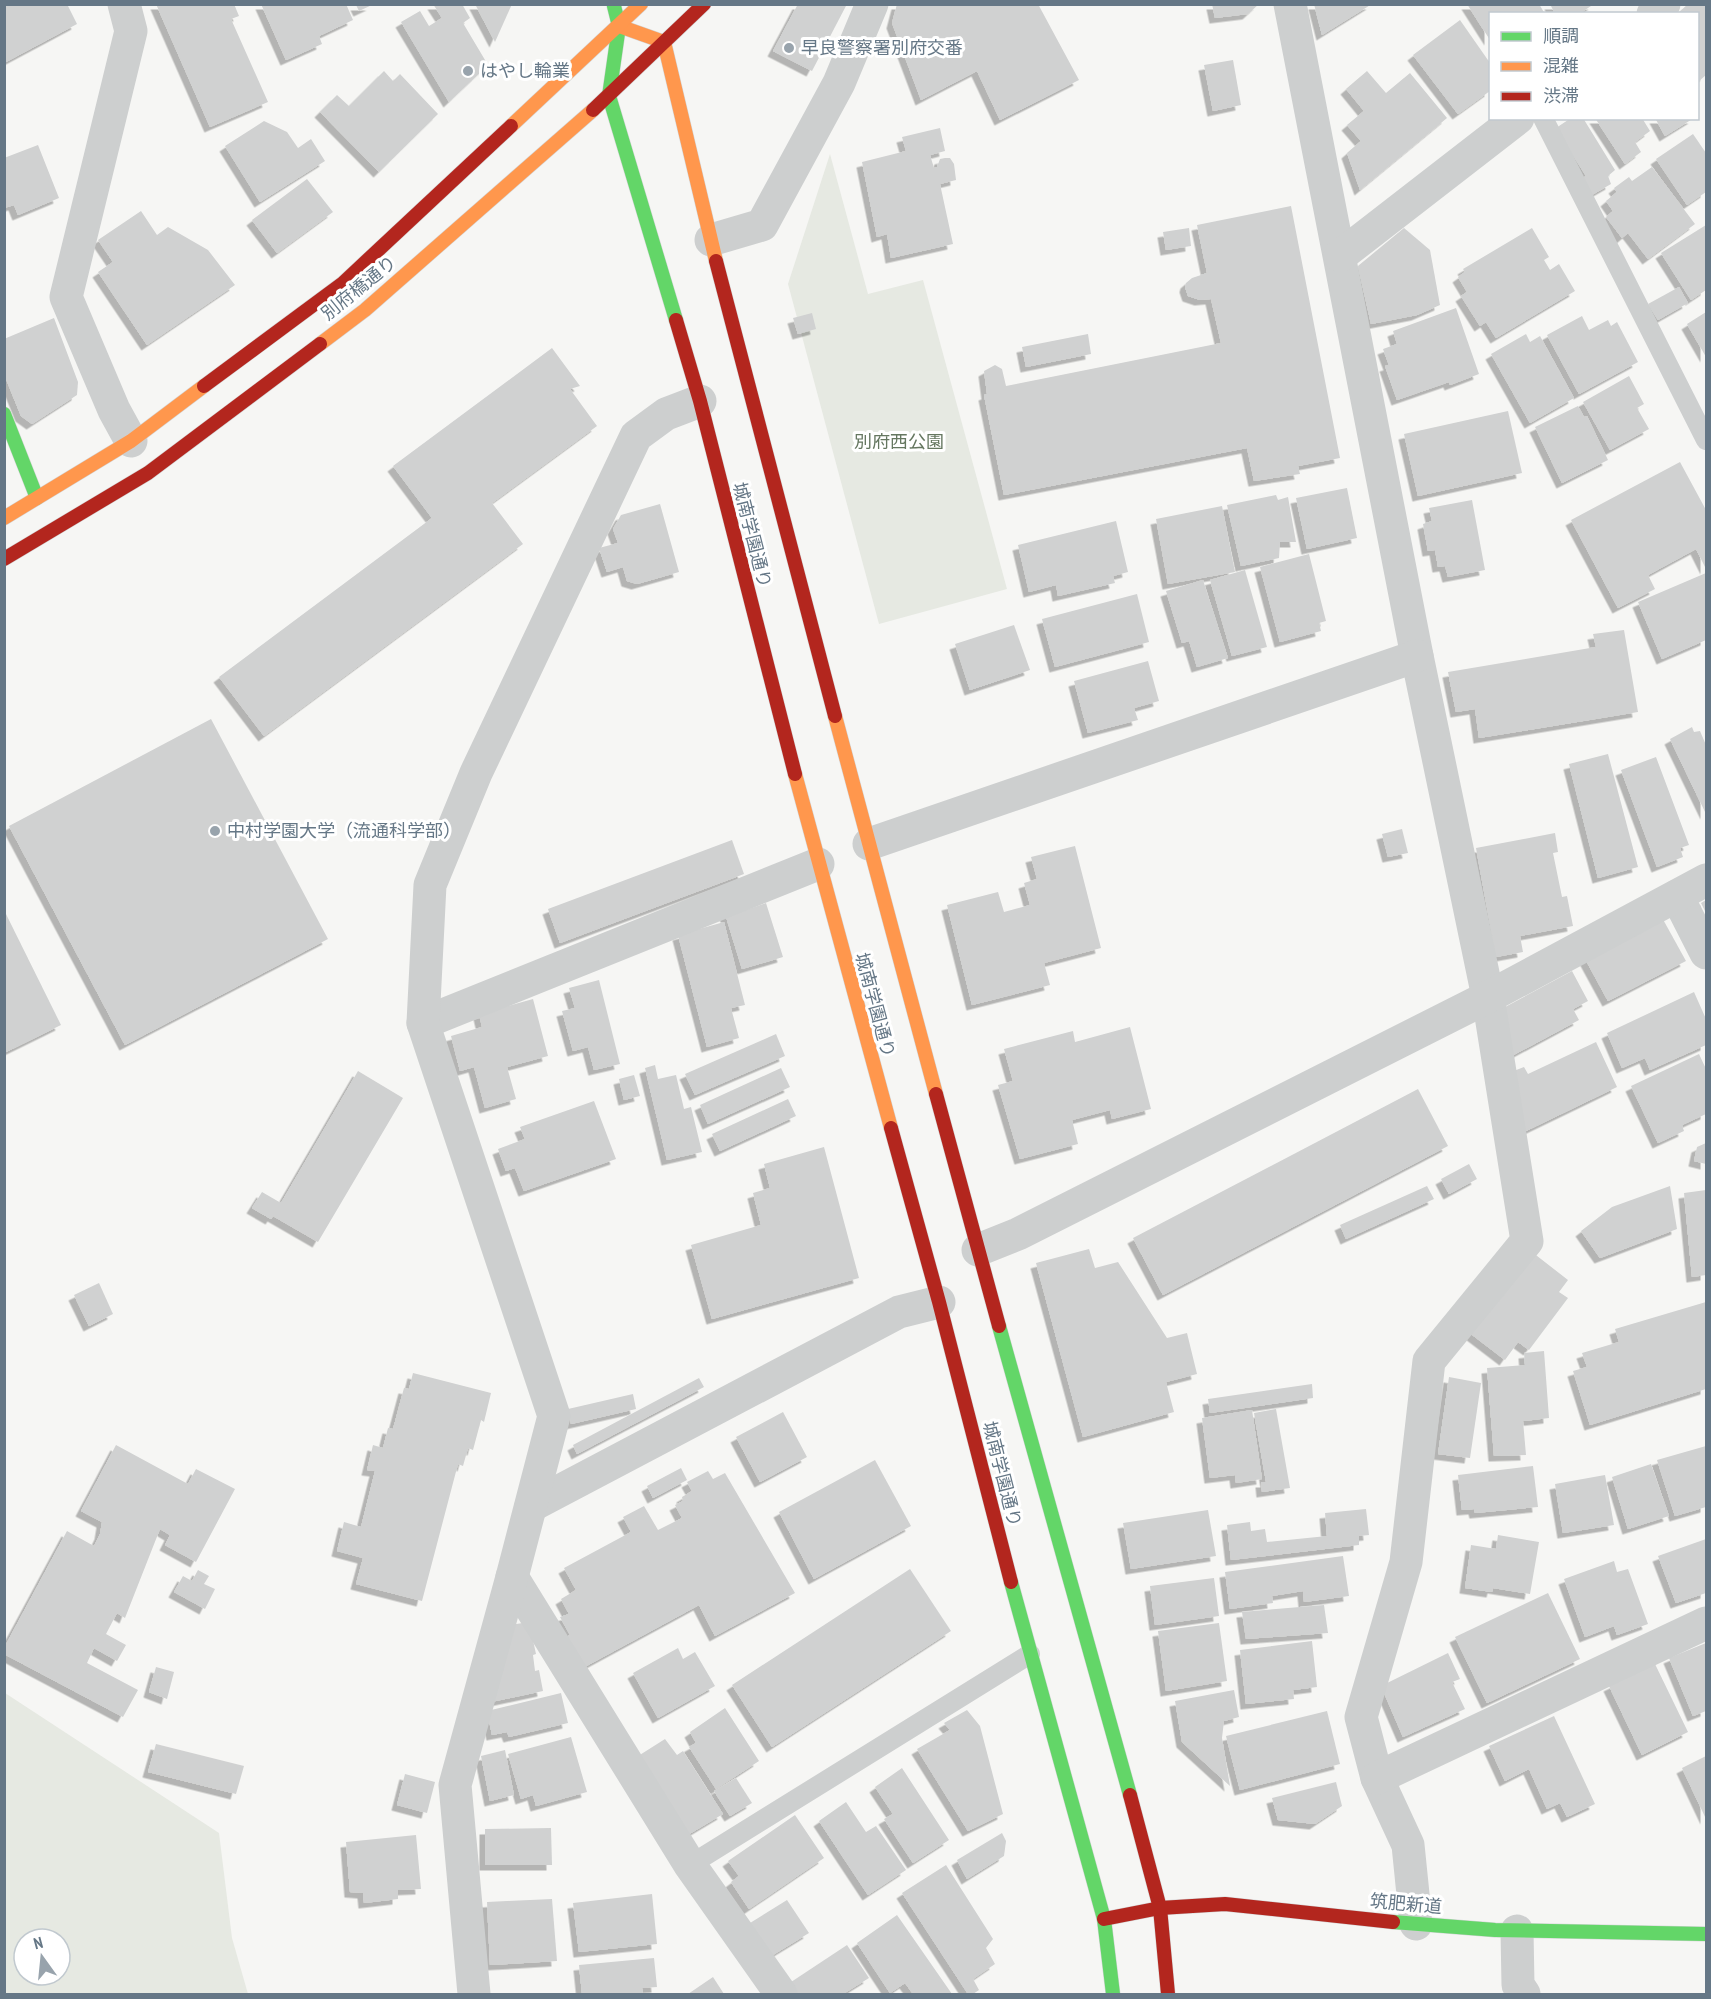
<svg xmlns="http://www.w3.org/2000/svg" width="1711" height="1999" font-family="'PT Sans Narrow','Noto Sans JP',sans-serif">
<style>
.green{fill:#e6e9e2;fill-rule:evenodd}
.building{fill:#d0d1d1;filter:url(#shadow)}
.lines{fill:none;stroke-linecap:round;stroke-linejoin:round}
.fast-casing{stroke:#d3d4d5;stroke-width:15}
.slow-casing{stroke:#d3d4d5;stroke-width:15}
.jam-casing{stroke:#d3d4d5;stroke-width:15}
.lane{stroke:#cdcfcf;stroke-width:20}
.street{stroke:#cdcfcf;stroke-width:33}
.fast{stroke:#63d668;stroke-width:14}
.slow{stroke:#ff974d;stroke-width:14}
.jam{stroke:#b3261e;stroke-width:14}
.poi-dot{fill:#98a3ac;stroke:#fff;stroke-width:2}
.labels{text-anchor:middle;stroke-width:6;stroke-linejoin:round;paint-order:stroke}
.poi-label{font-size:18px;fill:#657786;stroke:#fff;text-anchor:start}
.street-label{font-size:18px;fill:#657786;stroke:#fff}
.park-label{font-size:18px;fill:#657760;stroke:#fff}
</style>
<defs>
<filter id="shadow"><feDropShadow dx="-5.5" dy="5.5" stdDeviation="0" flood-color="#0004"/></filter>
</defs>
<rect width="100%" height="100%" fill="#f6f6f4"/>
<g class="green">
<path d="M830 154 868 294 923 280 1007 589 879 624 788 284Z"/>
<path d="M5 1693 219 1833 232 1938 248 1994H5ZM24 1939H60V1975H24Z"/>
</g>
<g class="building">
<path d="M4 4H67L77 24 4 63Z"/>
<path d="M156 4H234L239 16 231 19 268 102 210 127Z"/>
<path d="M261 4H346L353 20 319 36 322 44 286 60Z"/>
<path d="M433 4H462L470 18 463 23 488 65 449 102 401 22 420 11 429 26 442 18Z"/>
<path d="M475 4H512L495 42Z"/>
<path d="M798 4H847L812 71 773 51Z"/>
<path d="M897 4H1038L1079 80 1000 120 977 71 921 100 892 23Z"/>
<path d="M1212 4H1259L1248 14 1215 18Z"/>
<path d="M1314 4H1372L1322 35Z"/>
<path d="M1467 4H1539L1545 14H1490V40Z"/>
<path d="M1550 4H1594L1579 14H1555Z"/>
<path d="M1688 4H1706V75L1698 82V14H1677Z"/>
<path d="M356 5H372L359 11Z"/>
<path d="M1460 20 1490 63V91L1458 114 1413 55Z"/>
<path d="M1233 60 1241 105 1213 111 1204 65Z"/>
<path d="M384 71 393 81 400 74 438 114 379 172 320 112 337 95 349 106Z"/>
<path d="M1367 71 1386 93 1410 73 1447 118 1360 190 1347 153 1361 141 1347 125 1364 111 1346 89Z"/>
<path d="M1571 118H1583L1615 170 1608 176 1611 184 1590 196 1580 180 1586 176 1556 128Z"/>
<path d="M1595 118H1642L1650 131 1635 142 1641 152 1625 164Z"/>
<path d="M1655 118H1694L1665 136Z"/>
<path d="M264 121 287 132 298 148 311 139 325 161 260 202 225 146Z"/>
<path d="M940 128 945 151 930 155 934 168 937 167 940 159 945 158H950L954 164 956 180 940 184 953 244 891 258 887 234 877 237 862 162 906 151 902 137Z"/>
<path d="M1693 134 1706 153V192L1687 205 1656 159Z"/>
<path d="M38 145 59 198 18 215 14 205 4 208V158Z"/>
<path d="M1652 167 1695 224 1648 259 1628 233 1622 238 1606 217 1613 211 1606 201 1617 192 1614 188 1629 177 1632 181Z"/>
<path d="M307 179 333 212 277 253 252 220Z"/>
<path d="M1291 206 1340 458 1298 466 1300 474 1254 481 1247 448 1004 495 984 395 987 394 984 371 995 365 1002 369 1006 386 1221 343 1211 299 1200 300 1188 296 1185 287 1186 283 1192 278 1207 273 1197 225Z"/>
<path d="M141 211 157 235 168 227 208 250 235 285 147 345 98 272 113 262 98 240Z"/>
<path d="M1706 225V290L1691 300 1661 253Z"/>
<path d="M1189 228 1191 246 1166 250 1163 232Z"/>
<path d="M1404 228 1430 250 1440 305 1417 315 1371 324 1358 266Z"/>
<path d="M1532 228 1549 257 1544 260 1550 270 1559 264 1575 291 1496 338 1486 322 1480 326 1461 296 1467 292 1458 277 1465 272 1463 269Z"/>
<path d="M1679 287 1688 303 1658 320 1648 304Z"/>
<path d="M1456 308 1479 374 1450 385 1449 382 1397 400 1385 366 1389 365 1383 349 1397 344 1393 331Z"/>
<path d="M1706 312V357L1687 324Z"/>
<path d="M812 313 816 329 798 334 793 318Z"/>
<path d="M1582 316 1589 330 1608 320 1611 326 1617 322 1638 362 1579 394 1547 335Z"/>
<path d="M54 318 78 382 77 395 32 424 21 416 4 374V339Z"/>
<path d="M1088 334 1091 354 1026 367 1022 347Z"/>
<path d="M1526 334 1530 342 1540 336 1574 398 1530 423 1491 354Z"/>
<path d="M552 348 580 386 570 389 597 426 492 503 523 544 264 736 219 677 432 518 393 466Z"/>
<path d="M1629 376 1644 404 1637 408 1649 429 1610 450 1583 402Z"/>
<path d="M1578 406 1584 417 1587 416 1608 460 1562 483 1535 427Z"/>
<path d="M1508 411 1522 473 1418 496 1404 434Z"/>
<path d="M1680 462 1706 510V569L1696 549 1648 575 1655 589 1618 608 1571 520Z"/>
<path d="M1347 488 1357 538 1307 549 1296 498Z"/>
<path d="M1276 495 1278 500 1288 497 1296 542H1280L1279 558 1241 566 1227 505Z"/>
<path d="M1472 500 1485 570 1448 577 1445 566 1438 567 1435 550 1428 551 1423 524 1432 521 1429 508Z"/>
<path d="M660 504 679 572 637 584 627 581 623 567 607 572 599 548 618 543 613 529 621 515Z"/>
<path d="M1222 506 1235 572 1168 584 1156 519Z"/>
<path d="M1116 521 1128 572 1113 576 1115 583 1058 596 1056 585 1029 592 1018 545Z"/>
<path d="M1309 554 1326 621 1319 623 1321 631 1280 642 1260 567Z"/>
<path d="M1245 570 1267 647 1232 656 1210 580Z"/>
<path d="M1706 573V640L1662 659 1638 602Z"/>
<path d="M1203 580 1228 658 1197 667 1189 641 1182 643 1166 591Z"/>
<path d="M1137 594 1149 642 1055 667 1042 619Z"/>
<path d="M1014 625 1030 670 970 690 955 644Z"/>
<path d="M1624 630 1638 712 1479 738 1475 709 1456 712 1448 672 1596 647 1593 634Z"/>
<path d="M1148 661 1159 701 1134 708 1138 720 1088 733 1074 681Z"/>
<path d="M211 719 328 939 125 1045 9 826Z"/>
<path d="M1692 727 1694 732 1700 731 1706 745V814L1670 739Z"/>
<path d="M1608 754 1638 867 1598 878 1569 764Z"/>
<path d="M1656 757 1689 845 1680 848 1683 857 1657 867 1621 770Z"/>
<path d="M1402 829 1408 853 1388 857 1382 834Z"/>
<path d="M1555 833 1558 852 1553 853 1562 897 1567 896 1573 926 1520 936 1523 952 1496 957 1476 848Z"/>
<path d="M732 840 744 874 560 943 548 909Z"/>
<path d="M1075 846 1101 948 1044 963 1050 985 972 1005 947 905 998 892 1004 912 1030 905 1024 883 1037 879 1031 857Z"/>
<path d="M1706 900V913L1701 903Z"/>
<path d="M766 903 783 957 742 969 723 907 746 910Z"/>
<path d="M4 910 61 1025 4 1053Z"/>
<path d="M1660 914 1686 961 1608 1001 1583 955Z"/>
<path d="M724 922 745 1005 731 1008 739 1038 707 1047 678 935Z"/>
<path d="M1572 971 1588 1001 1573 1009 1579 1020 1506 1059 1494 1013Z"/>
<path d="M599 980 620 1064 594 1070 588 1047 573 1051 562 1011 575 1008 569 988Z"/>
<path d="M1694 992 1706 1019V1045L1650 1070 1645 1058 1622 1068 1607 1033Z"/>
<path d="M533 999 548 1056 507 1067 516 1099 485 1108 474 1067 460 1071 451 1036 482 1027 479 1014Z"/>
<path d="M1130 1027 1151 1109 1112 1119 1110 1110 1072 1120 1078 1144 1020 1159 998 1085 1013 1081 1004 1049 1073 1031 1075 1042Z"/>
<path d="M776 1034 785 1056 695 1095 685 1074Z"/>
<path d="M1596 1042 1617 1087 1526 1131 1511 1072 1524 1067 1528 1074Z"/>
<path d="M1699 1054 1706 1069V1114L1682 1125 1684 1131 1658 1143 1631 1086Z"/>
<path d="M655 1065 658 1079 676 1075 684 1109 691 1107 702 1152 667 1160 645 1068Z"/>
<path d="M781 1068 790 1087 708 1124 700 1105Z"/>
<path d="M358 1071 403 1098 318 1242 273 1216 271 1219 252 1208 262 1192 281 1203Z"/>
<path d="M634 1075 640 1096 624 1100 619 1079Z"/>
<path d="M1418 1089 1448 1146 1163 1295 1133 1238Z"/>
<path d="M788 1099 796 1116 720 1151 712 1134Z"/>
<path d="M594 1101 616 1159 524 1191 515 1168 506 1171 498 1149 525 1139 520 1127Z"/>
<path d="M1706 1143V1164L1694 1161 1697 1147Z"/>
<path d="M824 1147 859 1278 712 1319 691 1245 761 1225 753 1193 770 1188 764 1164Z"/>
<path d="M1469 1164 1477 1179 1449 1194 1441 1179Z"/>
<path d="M1427 1186 1434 1199 1346 1239 1340 1225Z"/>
<path d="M1670 1186 1677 1229 1600 1258 1581 1231 1612 1207Z"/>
<path d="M1706 1190V1275L1692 1277 1684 1193Z"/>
<path d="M1089 1249 1095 1268 1118 1262 1167 1338 1187 1333 1197 1374 1166 1382 1174 1412 1083 1437 1036 1263Z"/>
<path d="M1532 1252 1568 1280 1559 1292 1568 1298 1529 1350 1518 1342 1505 1360 1471 1334Z"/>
<path d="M99 1283 113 1314 89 1326 74 1295Z"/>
<path d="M1706 1302V1389L1590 1425 1573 1371 1587 1367 1582 1353 1619 1342 1615 1329Z"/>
<path d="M1544 1351 1549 1418 1523 1421 1526 1455 1494 1456 1487 1368 1525 1365 1524 1353Z"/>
<path d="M413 1373 491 1393 484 1422 481 1420 473 1450 468 1448 463 1466 458 1464 422 1601 356 1584 363 1558 337 1551 344 1522 361 1527 375 1471 367 1470 373 1445 383 1448 388 1428 393 1429 404 1388 409 1389Z"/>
<path d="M1449 1377 1481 1383 1470 1458 1438 1454Z"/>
<path d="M699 1378 704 1387 577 1454 573 1445Z"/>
<path d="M1312 1384 1313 1398 1210 1413 1208 1399Z"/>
<path d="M633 1394 636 1409 571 1424 568 1409Z"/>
<path d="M1276 1409 1290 1488 1262 1492 1261 1482H1266L1254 1413Z"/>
<path d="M1252 1410 1262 1479 1236 1483 1235 1475 1210 1478 1202 1418Z"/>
<path d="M783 1412 807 1457 760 1482 736 1437Z"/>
<path d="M116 1445 188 1484 196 1469 235 1489 196 1562 165 1545 170 1535 160 1529 125 1618 117 1613 106 1634 126 1645 117 1661 94 1648 87 1663 138 1690 123 1717 4 1654V1648L67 1531 94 1546 100 1534 102 1522 81 1511Z"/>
<path d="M1706 1446V1507L1675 1516 1657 1460Z"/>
<path d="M875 1460 911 1526 814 1579 779 1512Z"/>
<path d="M1651 1464 1669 1516 1628 1529 1612 1477Z"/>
<path d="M1533 1466 1538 1507 1475 1513 1474 1509 1462 1510 1458 1475Z"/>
<path d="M681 1468 687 1480 653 1498 647 1486Z"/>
<path d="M708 1471 713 1479 725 1473 795 1593 715 1636 699 1605 579 1670 562 1639 570 1635 560 1617 569 1614 561 1599 576 1590 564 1568 631 1532 623 1517 644 1506 658 1530 682 1518 675 1505 683 1501 682 1497 692 1491 687 1482Z"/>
<path d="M1605 1475 1614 1525 1563 1533 1555 1484Z"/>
<path d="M1366 1509 1369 1535 1359 1536V1545L1231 1560 1227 1525 1250 1522 1251 1531 1265 1529 1267 1542 1327 1536 1325 1513Z"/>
<path d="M1208 1510 1216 1556 1131 1569 1123 1523Z"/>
<path d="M1498 1535 1539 1542 1530 1594 1493 1588 1492 1592 1465 1588 1471 1545 1496 1549Z"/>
<path d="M1706 1539V1593L1676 1603 1658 1556Z"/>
<path d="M1343 1556 1349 1596 1304 1602 1303 1591 1272 1596 1273 1603 1230 1609 1225 1572Z"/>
<path d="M1614 1561 1617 1572 1628 1569 1648 1624 1617 1635 1614 1626 1585 1637 1564 1579Z"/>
<path d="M910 1569 951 1631 772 1747 732 1685Z"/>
<path d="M198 1570 209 1576 204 1584 215 1589 205 1609 174 1592 183 1576 192 1581Z"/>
<path d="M1214 1578 1219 1616 1155 1625 1150 1586Z"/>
<path d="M1548 1593 1580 1659 1487 1703 1455 1637Z"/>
<path d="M1324 1605 1328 1633 1246 1639 1242 1612Z"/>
<path d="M529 1622 536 1654 533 1655 535 1671 539 1670 543 1691 491 1702 510 1625Z"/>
<path d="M1219 1623 1227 1681 1166 1691 1158 1631Z"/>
<path d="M1312 1641 1317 1687 1293 1690 1294 1699 1246 1704 1240 1650Z"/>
<path d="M1706 1643V1711L1693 1716 1669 1658Z"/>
<path d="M678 1648 683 1659 695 1652 715 1686 658 1718 633 1673Z"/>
<path d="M1448 1653 1460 1679 1452 1682 1465 1709 1403 1737 1381 1686Z"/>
<path d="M1655 1664 1688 1732 1642 1755 1609 1686Z"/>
<path d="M156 1667 174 1672 167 1699 149 1692Z"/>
<path d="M1234 1690 1239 1717 1224 1721 1222 1738 1230 1786 1182 1742 1175 1701Z"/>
<path d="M561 1693 568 1723 509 1737 507 1732 492 1735 487 1711Z"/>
<path d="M725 1708 759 1761 716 1789 689 1747 696 1743 690 1732Z"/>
<path d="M967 1710 980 1726 1003 1814 968 1831 917 1749 950 1730 944 1723Z"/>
<path d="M1327 1711 1340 1764 1240 1790 1226 1736Z"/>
<path d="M1554 1716 1595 1804 1567 1817 1560 1803 1547 1809 1529 1769 1505 1781 1489 1746Z"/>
<path d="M571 1737 587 1792 536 1806 533 1795 521 1799 508 1754Z"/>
<path d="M665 1739 677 1755 683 1751 723 1814 686 1836 635 1758Z"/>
<path d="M156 1744 244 1766 236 1794 148 1772Z"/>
<path d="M505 1750 514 1795 490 1801 481 1756Z"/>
<path d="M1706 1756V1819L1682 1768Z"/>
<path d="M902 1768 949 1840 913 1863 884 1819 893 1814 875 1787Z"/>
<path d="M405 1774 435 1782 427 1813 397 1805Z"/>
<path d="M736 1778 752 1803 730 1816 714 1791Z"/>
<path d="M1336 1782 1342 1806 1315 1824 1278 1820 1272 1798Z"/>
<path d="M846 1802 866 1832 876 1826 906 1870 868 1895 819 1821Z"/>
<path d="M795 1815 824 1858 749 1909 731 1882 739 1876 728 1861Z"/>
<path d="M551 1828 552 1865H485V1829Z"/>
<path d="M1002 1833 1006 1841 1004 1856 967 1879 957 1860Z"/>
<path d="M416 1835 421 1889 398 1890V1899L364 1903 363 1893 350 1892 346 1842Z"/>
<path d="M946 1865 993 1939 986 1948 995 1964 973 1979 979 1990 973 1994H968L902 1893Z"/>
<path d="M652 1894 657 1944 579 1952 573 1903Z"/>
<path d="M552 1899 557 1961 490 1965 487 1902Z"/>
<path d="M787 1900 809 1933 763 1961 742 1928Z"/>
<path d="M897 1915 952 1994H913L905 1983 890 1993 857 1943Z"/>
<path d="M847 1945 869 1978 843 1994H786L782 1988Z"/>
<path d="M654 1958 657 1987 642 1988 643 1994H582L579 1965Z"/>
<path d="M713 1977 724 1994H688Z"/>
</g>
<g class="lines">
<defs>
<g id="fast">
<path d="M614 6 619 26 609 96 676 320"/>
<path d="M4 414 37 498"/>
<path d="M999 1326 1130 1795"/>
<path d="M1011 1582 1104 1919 1113 1994"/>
<path d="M1393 1922 1495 1930 1706 1934"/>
</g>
<g id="slow">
<path d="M619 26 664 42 716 261"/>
<path d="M511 126 641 4"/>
<path d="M320 344 365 310 593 110"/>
<path d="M4 518 131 441 204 386"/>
<path d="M835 716 936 1094"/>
<path d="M795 774 891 1128"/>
</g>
<g id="jam">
<path d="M593 110 704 4"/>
<path d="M716 261 835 716"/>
<path d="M676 320 700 401 795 774"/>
<path d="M204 386 343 283 511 126"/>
<path d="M4 559 148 473 320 344"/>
<path d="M936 1094 999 1326"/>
<path d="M891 1128 939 1302 1011 1582"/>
<path d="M1130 1795 1160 1908 1168 1994"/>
<path d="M1104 1919 1160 1908 1225 1904 1393 1922"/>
</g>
</defs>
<use href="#fast" class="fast-casing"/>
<use href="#slow" class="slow-casing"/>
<use href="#jam" class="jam-casing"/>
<g class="lane">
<path d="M1543 118 1706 440"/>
<path d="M690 1865 1030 1654"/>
</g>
<g class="street">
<path d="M124 4 131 31 66 297 114 410 131 441"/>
<path d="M1290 4 1417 656 1488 997 1527 1241 1429 1361 1406 1562 1361 1717 1377 1778 1408 1845 1416 1924"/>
<path d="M1653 14 1664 4"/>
<path d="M711 240 762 225 839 83 872 4"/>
<path d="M1340 256 1518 118"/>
<path d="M869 844 1417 656"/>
<path d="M1677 896 1706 953"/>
<path d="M423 1023 818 864"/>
<path d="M978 1250 1018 1234 1488 997 1706 880"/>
<path d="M531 1506 899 1312 939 1302"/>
<path d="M512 1577 690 1865 781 1994"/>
<path d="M1377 1778 1706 1623"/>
<path d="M1517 1931 1518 1985 1524 1994"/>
<path d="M474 1994 455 1785 512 1577 554 1416 423 1023 430 885 476 773 636 436 666 414 700 401"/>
</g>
<use href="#fast" class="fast"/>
<use href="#slow" class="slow"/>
<use href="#jam" class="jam"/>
</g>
<g class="poi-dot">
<circle cx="789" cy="48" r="6"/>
<circle cx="468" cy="71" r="6"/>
<circle cx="215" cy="831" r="6"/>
</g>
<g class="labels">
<g class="poi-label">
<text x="801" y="54">早良警察署別府交番</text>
<text x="480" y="77">はやし輪業</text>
<text x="227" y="837">中村学園大学（流通科学部）</text>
</g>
<g class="street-label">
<text transform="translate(359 288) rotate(-39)" y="6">別府橋通り</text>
<text transform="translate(752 535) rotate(76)" y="6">城南学園通り</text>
<text transform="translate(875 1005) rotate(75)" y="6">城南学園通り</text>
<text transform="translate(1002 1474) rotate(76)" y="6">城南学園通り</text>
<text transform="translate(1406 1904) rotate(5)" y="6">筑肥新道</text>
</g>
<g class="park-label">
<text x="899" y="448">別府西公園</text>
</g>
</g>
<rect width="1711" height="1999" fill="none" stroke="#657786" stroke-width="12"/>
<rect x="1489" y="12" width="210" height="108" fill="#ffffff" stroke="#c1c9cf" stroke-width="1.5"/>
<rect x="1501" y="32" width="30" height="9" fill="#63d668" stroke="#c1c9cf" stroke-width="1.5"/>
<text x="1543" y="42" font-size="18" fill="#657786">順調</text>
<rect x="1501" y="62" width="30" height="9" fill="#ff974d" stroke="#c1c9cf" stroke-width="1.5"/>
<text x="1543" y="72" font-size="18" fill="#657786">混雑</text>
<rect x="1501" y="92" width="30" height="9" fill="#b3261e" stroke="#c1c9cf" stroke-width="1.5"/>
<text x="1543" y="102" font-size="18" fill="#657786">渋滞</text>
<g transform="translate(42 1957) rotate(345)"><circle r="28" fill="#ffffff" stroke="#c1c9cf" stroke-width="1.5"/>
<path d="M0-4.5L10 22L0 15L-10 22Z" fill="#98a3ac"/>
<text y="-9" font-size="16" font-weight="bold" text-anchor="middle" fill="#657786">N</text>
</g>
</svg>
